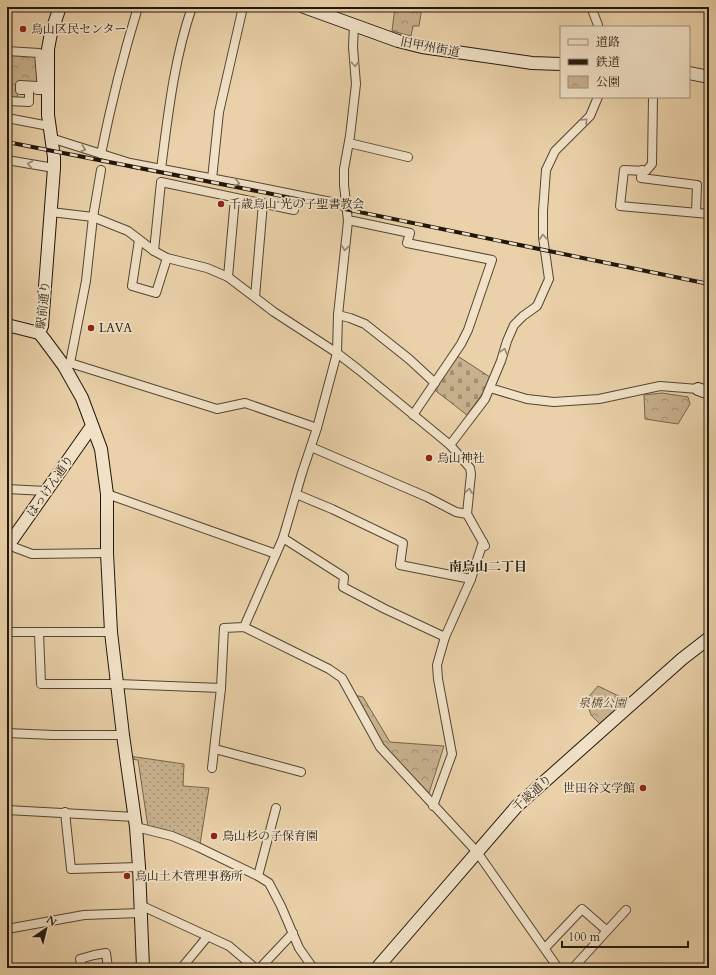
<svg xmlns="http://www.w3.org/2000/svg" width="716" height="975" font-family="Cardo,'Noto Serif JP',serif">
<style>
.grass{fill:url(#grass-dots);stroke:#74644d}
.cemetery{fill:url(#cemetery-stones);stroke:#74644d}
.park{fill:url(#park-crowns);stroke:#74644d}
.lines{fill:none;stroke-linecap:round;stroke-linejoin:round}
.street-casing{stroke:#524633;stroke-width:10}
.secondary-casing{stroke:#20170c;stroke-width:14}
.street{stroke:#f1e1c7;stroke-width:8}
.secondary{stroke:#f1e1c7;stroke-width:12}
.rail-casing{stroke:#20170c;stroke-width:4}
.rail{stroke:#f1e1c7;stroke-width:2.5;stroke-dasharray:8;stroke-linecap:butt}
.oneway{stroke:#938673}
.poi-dot{fill:#8f2418;stroke:#f1e1c7;stroke-width:1.5}
.labels{text-anchor:middle;stroke-width:3.5;stroke-linejoin:round;paint-order:stroke}
.poi-label{font-size:12px;fill:#20170c;stroke:#f1e1c7;text-anchor:start}
.street-label{font-size:12px;fill:#20170c;stroke:#f1e1c7}
.park-label{font-size:12px;font-style:italic;fill:#524533;stroke:#f1e1c7}
.neighbourhood-label{font-size:13px;font-weight:bold;fill:#20170c;stroke:#f1e1c7}
</style>
<defs>
<pattern id="grass-dots" width="8" height="8" patternUnits="userSpaceOnUse"><rect width="8" height="8" fill="#c8b18e"/><path d="M2 2h.1M6 6h.1" fill="none" stroke="#a28f72" stroke-width="1.8" stroke-linecap="round"/></pattern>
<pattern id="cemetery-stones" width="16" height="16" patternUnits="userSpaceOnUse"><rect width="16" height="16" fill="#c8b18e"/><path d="M2 7V4a2 2 0 0 1 4 0v3zM10 15v-3a2 2 0 0 1 4 0v3z" fill="#a28f72"/></pattern>
<pattern id="park-crowns" width="20" height="18" patternUnits="userSpaceOnUse"><rect width="20" height="18" fill="#c8b18e"/><path d="M2 6a3 3 0 1 1 6 0M12 15a3 3 0 1 1 6 0" fill="none" stroke="#a28f72"/></pattern>
</defs>
<rect width="100%" height="100%" fill="#ead1a9"/>
<filter id="stains"><feTurbulence type="fractalNoise" baseFrequency=".005" numOctaves="4"/><feColorMatrix values="0 0 0 0 .2 0 0 0 0 .09 0 0 0 0 .02 0 0 0 .5 -.17"/></filter>
<radialGradient id="worn" r=".72"><stop offset=".6" stop-color="#630" stop-opacity="0"/><stop offset="1" stop-color="#630" stop-opacity=".3"/></radialGradient>
<path class="grass" d="M129 756 184 764 183 786 209 788 200 844 148 827 138 760 130 759Z"/>
<path class="cemetery" d="M456 355 490 377 485 390 467 415 432 388Z"/>
<g class="park">
<path d="M395 7H422L419 26H413L411 36 392 31Z"/>
<path d="M7 53H39V83L18 88 17 100H7Z"/>
<path d="M662 393 688 397 690 404 678 424 645 419 644 395Z"/>
<path d="M598 686 627 700 600 724 591 715 586 700Z"/>
<path d="M354 695 363 697 390 742 444 746 429 793 382 744Z"/>
</g>
<g class="lines">
<defs>
<g id="street">
<path d="M591 7 598 25 597 27"/>
<path d="M7 51 39 53 42 90H37V86L20 85V90H29V102L7 101"/>
<path d="M653 97 652 164 646 171 624 170 620 206 709 214"/>
<path d="M7 118 49 126"/>
<path d="M50 132 54 139 57 140 130 163 252 186 346 205"/>
<path d="M349 143 408 157"/>
<path d="M101 154C111 104 123 56 138 7"/>
<path d="M7 160 54 168"/>
<path d="M161 169C168 115 174 59 192 7"/>
<path d="M642 170 641 178 697 185 696 212"/>
<path d="M212 179 219 112 243 7"/>
<path d="M51 212 93 217 128 231 154 251 167 258 207 268 228 277 274 312 337 353 359 370 450 445 470 468 471 474 467 514"/>
<path d="M348 221H353L410 233 407 243 492 260 468 330 461 344 413 415"/>
<path d="M139 240 132 286 156 293 167 258"/>
<path d="M154 251 161 182 294 210"/>
<path d="M228 277 235 198"/>
<path d="M255 297 263 203"/>
<path d="M338 315 350 318 365 324 409 359 435 383"/>
<path d="M70 363 217 409 245 403 317 428"/>
<path d="M67 365 70 363 86 281 93 217 101 170"/>
<path d="M490 388 527 399 554 402 599 399 660 386 698 389"/>
<path d="M450 445 485 399 501 361 507 341 514 325 523 316 537 306 549 279 543 237V211L546 170 555 151 590 116 598 97"/>
<path d="M311 447 427 497 456 512 467 514 485 546"/>
<path d="M7 489 46 491"/>
<path d="M107 494 276 554"/>
<path d="M296 494 332 509 403 543 400 565 471 579"/>
<path d="M283 538 344 577 343 587 385 609 445 637"/>
<path d="M8 545 32 554 107 553"/>
<path d="M244 627 283 538 302 473 317 428 337 353 338 315 348 221 344 185V169L350 136 356 84 353 47 354 25"/>
<path d="M7 632H111"/>
<path d="M39 633 41 684H118L221 688"/>
<path d="M7 733 53 735H123"/>
<path d="M215 749 301 772"/>
<path d="M212 768 221 688 224 628 244 627 329 669 342 678 380 747 477 852 558 968"/>
<path d="M433 806 452 754 438 679 437 665 445 637 471 579 483 542"/>
<path d="M7 810 135 817"/>
<path d="M65 812 71 869 139 867"/>
<path d="M136 827 172 836 198 847 258 876 269 883 281 906 299 948 313 968"/>
<path d="M258 876 276 808"/>
<path d="M140 905 229 946 255 968"/>
<path d="M7 929 84 915 141 913"/>
<path d="M545 948 582 909 606 930"/>
<path d="M82 968 80 959 94 955 106 953 108 968"/>
<path d="M187 968 184 965 208 936"/>
<path d="M260 968 293 933"/>
<path d="M573 968 626 910"/>
</g>
<g id="secondary">
<path d="M304 7 398 41 422 47 532 63 561 64"/>
<path d="M689 73 709 77"/>
<path d="M7 325 39 333 44 339 64 366 82 398 101 449 107 494V553L111 632 123 735 136 827 139 867 143 968"/>
<path d="M39 333 42 326 54 168V157L48 115V49L51 33 60 7"/>
<path d="M698 389 709 393"/>
<path d="M7 547 92 426"/>
<path d="M377 968 517 806 682 659 709 638"/>
</g>
</defs>
<use href="#street" class="street-casing"/>
<use href="#secondary" class="secondary-casing"/>
<use href="#street" class="street"/>
<use href="#secondary" class="secondary"/>
<defs>
<path id="rail" d="M7 142 267 193 709 284"/>
</defs>
<use href="#rail" class="rail-casing"/>
<use href="#rail" class="rail"/>
</g>
<defs><path id="oneway-chevron" d="M-2-3.5L2.5 0L-2 3.5" fill="none" stroke-width="1.6" stroke-linecap="round" stroke-linejoin="round"/></defs>
<g class="oneway">
<use href="#oneway-chevron" transform="translate(355 64) rotate(86)"/>
<use href="#oneway-chevron" transform="translate(585 121) rotate(-46)"/>
<use href="#oneway-chevron" transform="translate(83 149) rotate(18)"/>
<use href="#oneway-chevron" transform="translate(30 164) rotate(-169)"/>
<use href="#oneway-chevron" transform="translate(237 183) rotate(11)"/>
<use href="#oneway-chevron" transform="translate(543 237) rotate(-94)"/>
<use href="#oneway-chevron" transform="translate(345 248) rotate(96)"/>
<use href="#oneway-chevron" transform="translate(504 351) rotate(-73)"/>
<use href="#oneway-chevron" transform="translate(469 491) rotate(-83)"/>
</g>
<g class="poi-dot">
<circle cx="23" cy="29" r="4"/>
<circle cx="221" cy="204" r="4"/>
<circle cx="91" cy="328" r="4"/>
<circle cx="429" cy="458" r="4"/>
<circle cx="643" cy="788" r="4"/>
<circle cx="214" cy="836" r="4"/>
<circle cx="127" cy="876" r="4"/>
</g>
<g class="labels">
<g class="poi-label">
<text x="31" y="33">烏山区民センター</text>
<text x="229" y="208">千歳烏山 光の子聖書教会</text>
<text x="99" y="332">LAVA</text>
<text x="437" y="462">烏山神社</text>
<text x="635" y="792" text-anchor="end">世田谷文学館</text>
<text x="222" y="840">鳥山杉の子保育園</text>
<text x="135" y="880">烏山土木管理事務所</text>
</g>
<g class="street-label">
<text transform="translate(430 47) rotate(11)" y="4">旧甲州街道</text>
<text transform="translate(43 305) rotate(-84)" y="4">駅前通り</text>
<text transform="translate(50 486) rotate(-55)" y="4">はっけん通り</text>
<text transform="translate(532 793) rotate(-42)" y="4">千歳通り</text>
</g>
<g class="park-label">
<text x="602" y="707">泉橋公園</text>
</g>
<g class="neighbourhood-label">
<text x="488" y="571">南烏山二丁目</text>
</g>
</g>
<rect width="716" height="975" fill="none" stroke="#ead1a9" stroke-width="24"/>
<rect x="8" y="8" width="700" height="959" fill="none" stroke="#20170c" stroke-width="2"/>
<rect x="12" y="12" width="692" height="951" fill="none" stroke="#20170c"/>
<rect x="560" y="26" width="130" height="72" fill="#f1e1c7" stroke="#9d907c"/>
<rect x="568" y="39" width="20" height="6" fill="#f1e1c7" stroke="#9d907c"/>
<text x="596" y="46" font-size="12" fill="#20170c">道路</text>
<rect x="568" y="59" width="20" height="6" fill="#20170c" stroke="#9d907c"/>
<text x="596" y="66" font-size="12" fill="#20170c">鉄道</text>
<rect x="568" y="76" width="20" height="12" fill="url(#park-crowns)" stroke="#9d907c"/>
<text x="596" y="86" font-size="12" fill="#20170c">公園</text>
<g transform="translate(46 929) rotate(35)" stroke="#f1e1c7" stroke-width="3" paint-order="stroke">
<path d="M0-3L7 15L0 10L-7 15Z" fill="#20170c"/>
<text y="-6" font-size="11" font-weight="bold" text-anchor="middle" fill="#20170c">N</text>
</g>
<path d="M562 941v6h126v-6" fill="none" stroke="#20170c" stroke-width="2"/>
<text x="568" y="941" font-size="12" fill="#20170c" stroke="#f1e1c7" stroke-width="3" paint-order="stroke">100 m</text>
<rect width="100%" height="100%" filter="url(#stains)"/>
<rect width="100%" height="100%" fill="url(#worn)"/>
</svg>
